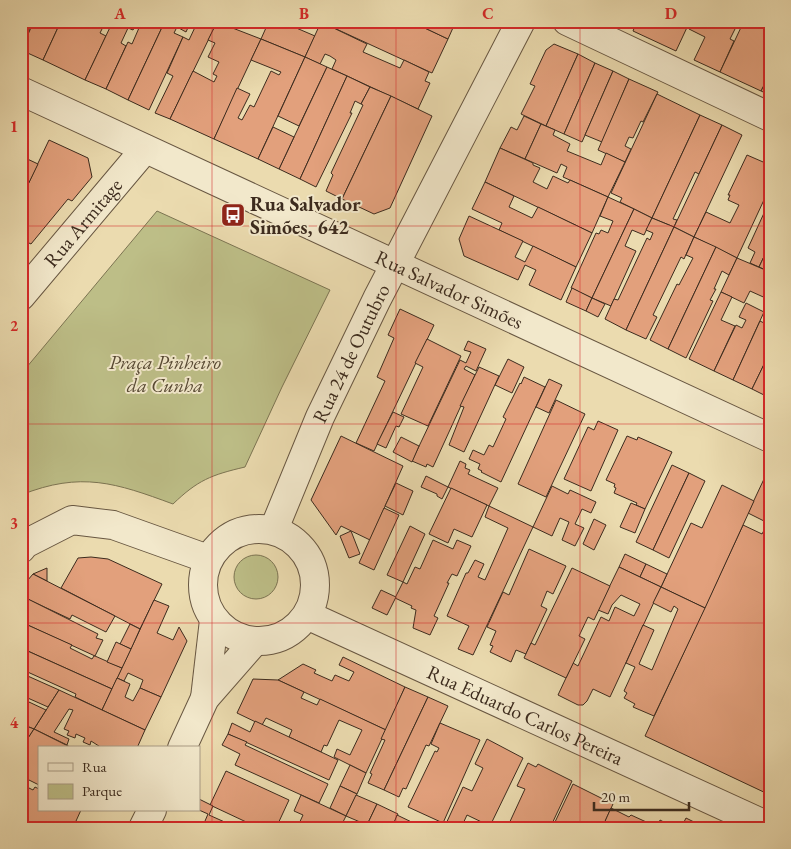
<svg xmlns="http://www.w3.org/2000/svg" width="791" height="849" font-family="'EB Garamond',serif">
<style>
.green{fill:#bdbe87;stroke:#7c7452}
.building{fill:#e2a07c;stroke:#3c2b1e}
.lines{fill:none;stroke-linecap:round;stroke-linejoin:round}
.street-casing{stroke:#685742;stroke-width:30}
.street{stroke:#f2e8cb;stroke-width:28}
.grid{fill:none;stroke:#d62828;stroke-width:1;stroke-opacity:0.55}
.labels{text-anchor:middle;stroke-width:4;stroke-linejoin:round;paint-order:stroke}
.poi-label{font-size:20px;font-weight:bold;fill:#3c2b1e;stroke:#f2e8cb;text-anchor:start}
.street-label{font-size:20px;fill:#3c2b1e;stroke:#f2e8cb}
.park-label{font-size:20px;font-style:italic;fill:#564833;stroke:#f2e8cb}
.neatline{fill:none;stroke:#d62828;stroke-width:2}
.grid-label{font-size:16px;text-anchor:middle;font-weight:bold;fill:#d62828}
</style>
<rect width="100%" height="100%" fill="#ebdbaf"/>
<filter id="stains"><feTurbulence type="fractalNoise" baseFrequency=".004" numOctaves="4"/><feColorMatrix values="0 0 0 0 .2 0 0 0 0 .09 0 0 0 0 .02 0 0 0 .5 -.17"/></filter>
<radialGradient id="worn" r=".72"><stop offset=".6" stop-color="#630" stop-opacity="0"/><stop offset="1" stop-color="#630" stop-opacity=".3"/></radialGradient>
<g class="green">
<path d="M157 211 330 290 282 387 245 467C211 475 198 480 173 504 116 483 81 471 21 495V374Z"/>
<circle cx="256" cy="577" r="22"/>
</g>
<g class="building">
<path d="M21 21H34L21 48Z"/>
<path d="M34 21H61L43 60 21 50Z"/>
<path d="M61 21H106L100 33 106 36 85 80 43 60Z"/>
<path d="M113 21H138L133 30 128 28 121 43 126 46 106 89 85 80Z"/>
<path d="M142 21H165L128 100 106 89 128 42 132 44Z"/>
<path d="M165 21H191L186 32 177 27 174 33 183 37 149 110 128 100Z"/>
<path d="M193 21 217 22 170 119 155 113 173 76 167 73 183 37 189 40 197 23Z"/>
<path d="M218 21H239L235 29Z"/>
<path d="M269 21H280L315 36 305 57 261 39Z"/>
<path d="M322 21H399L404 24 405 21H410L448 39 432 73 321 22Z"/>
<path d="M410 21H456L448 39Z"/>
<path d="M613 21H632L629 28Z"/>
<path d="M637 21H690L676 51 633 31Z"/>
<path d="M693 21H739L730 39 734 41 720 72 694 60 705 37 689 29Z"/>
<path d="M744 21H770V74L761 91 720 72Z"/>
<path d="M217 22 261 39 214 139 170 119 193 71 214 82 217 76 213 74 219 62 208 57 215 43 208 40Z"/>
<path d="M321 22 367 44 363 52 400 68 404 60 429 72 425 81 430 83 418 109 332 69 336 60 330 56 325 54 320 64 305 57Z"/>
<path d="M261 39 305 57 258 159 214 139 237 88 250 94 238 118 242 120 250 105 254 107 271 71 279 75 281 72 251 60Z"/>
<path d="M554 44 578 54 546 126 521 114 535 86 530 84 546 50Z"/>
<path d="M578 54 595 63 564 134 546 126Z"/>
<path d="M305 57 327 67 299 126 278 116Z"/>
<path d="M595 63 613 71 582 142 564 134Z"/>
<path d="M327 67 347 76 300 179 279 169Z"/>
<path d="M613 71 629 79 602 142 585 135Z"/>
<path d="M770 74V95L761 91Z"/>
<path d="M347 76 370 87 361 104 355 101 350 113H352L316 187 300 179Z"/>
<path d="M629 79 658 92 643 122 641 121 633 138 629 137 625 146 631 149 625 162 598 150Z"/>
<path d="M370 87 391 96 342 199 326 191 333 175 331 173 363 105 361 104Z"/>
<path d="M657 94 700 115 652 218 620 202 622 198 611 193Z"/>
<path d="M391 96 432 116 390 208 374 214 342 199Z"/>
<path d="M700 115 722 125 699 174 695 172 673 219 677 220 674 227 652 218Z"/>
<path d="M524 116 541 124 525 159 500 148 511 127 517 130Z"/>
<path d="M541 124 555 130 553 135 570 144 567 151 601 165 606 153 625 162 608 197 563 177 567 167 561 164 557 173 525 159Z"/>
<path d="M722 125 742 135 694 237 674 227Z"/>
<path d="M273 127 294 137 279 169 258 159Z"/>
<path d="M49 140 88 158 92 177 72 201 68 199 31 244 21 239V199Z"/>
<path d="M500 148 533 163V165L540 168 533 182 547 189 553 176 568 183 570 180 608 197 592 233 485 182Z"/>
<path d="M747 155 770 165V187L737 258 694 237 706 212 730 223 739 205 728 200 730 195H728Z"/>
<path d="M21 156 38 164 21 199Z"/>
<path d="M485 182 514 196 509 207 532 218 538 207 592 233 576 267 499 230 502 223 472 209Z"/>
<path d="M608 197 634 209 592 298 571 288 596 233 599 234 601 230 608 233 613 221 600 216Z"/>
<path d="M770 200V244L759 267 750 263 755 252 748 248Z"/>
<path d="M634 209 652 218 644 235 632 230 625 246 636 251 611 306 592 298Z"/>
<path d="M469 216 523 241 515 257 525 262 533 246 576 267 561 300 529 285 536 270 525 265 518 280 464 256 459 239Z"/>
<path d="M652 218 674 227 626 330 605 319 614 299 618 300 647 238 650 240 653 233 646 230Z"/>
<path d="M674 227 694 237 684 259 681 257 653 315 657 317 646 339 626 330Z"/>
<path d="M694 237 716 247 668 349 650 340 677 284 679 285 693 258 686 255Z"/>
<path d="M770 244V272L759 267Z"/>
<path d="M716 247 737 258 729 275 722 271 714 289H716L710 300 713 301 686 358 668 349Z"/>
<path d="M737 258 770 272V300L750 291 744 303 721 292Z"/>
<path d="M572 288 592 298 586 311 566 302Z"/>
<path d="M721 292 732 297 721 320 735 326 714 371 689 359Z"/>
<path d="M592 298 605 304 598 317 586 311Z"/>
<path d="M746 303 764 312 733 380 714 371 736 325 742 328 746 320 739 317Z"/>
<path d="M400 309 434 325 374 451 356 443 385 381 377 377 394 338 388 335Z"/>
<path d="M760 321 770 326V352L752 389 733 380Z"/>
<path d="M427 339 461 356 428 426 401 414 423 367 415 363Z"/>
<path d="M468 341 486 349 476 371 466 366 464 369 475 375 433 467 427 464 426 467 412 461 460 360 466 363 471 352 464 350Z"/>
<path d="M770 352V398L752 389Z"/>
<path d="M508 359 524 367 512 393 495 385Z"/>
<path d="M479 367 499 376 464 452 449 445 464 407 460 406Z"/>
<path d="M524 377 545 387 501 482 481 472 482 471 478 469 480 464 469 459 473 450 484 455 489 445 493 447 506 419 503 417 520 383 521 384Z"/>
<path d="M549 379 562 385 549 413 536 407Z"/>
<path d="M556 400 585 414 546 497 518 484Z"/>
<path d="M393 412 404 417 399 427 396 426 386 448 377 444Z"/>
<path d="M598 421 618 430 591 491 564 479 588 427 594 430Z"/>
<path d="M341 436 403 466 370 540 341 526 336 535 311 500Z"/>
<path d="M627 436 637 440 638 437 672 452 645 509 636 505 637 503 614 493 616 488 614 487 615 484 606 480Z"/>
<path d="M401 437 419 446 412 462 393 452Z"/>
<path d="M460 461 466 464 465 468 470 470 468 474 498 488 489 506 448 487Z"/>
<path d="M672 465 689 473 653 550 636 542Z"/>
<path d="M689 473 705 481 669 558 653 550Z"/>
<path d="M426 476 448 487 442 499 437 496V494L421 487Z"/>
<path d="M764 479 770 482V795L645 736 743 525 762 534 768 523 748 513Z"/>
<path d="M396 483 413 491 403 515 385 506Z"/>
<path d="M722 485 754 501 705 608 661 587 691 523 702 528Z"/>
<path d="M552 486 568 494 570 490 596 502 591 513 582 509 575 524 584 528 575 546 562 540 569 522 560 518 552 536 533 527Z"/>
<path d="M451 488 487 505 472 537 454 529 448 543 429 534Z"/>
<path d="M631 503 645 509 635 533 620 527Z"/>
<path d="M489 506 533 527 473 655 458 649 469 626 447 616 466 573H468L475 560 484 564 478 577 485 580 508 528 485 517Z"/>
<path d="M384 508 399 515 374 570 359 563Z"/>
<path d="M594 519 606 525 594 550 583 544Z"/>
<path d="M410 526 425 534 403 582 387 575Z"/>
<path d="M351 531 360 554 349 558 340 536Z"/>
<path d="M433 540 453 549 457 540 471 546 457 576 452 574 447 583H449L434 616 438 618 430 635 413 628 416 610 411 608 412 606 395 598 403 582 407 584 415 567 420 569Z"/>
<path d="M529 549 566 566 553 594 547 591 541 606 547 609 526 654 516 650 511 662 490 652 493 646 490 645 496 631 487 627 503 592 509 595Z"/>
<path d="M625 554 646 564 640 577 619 567Z"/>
<path d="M91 557 108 559 162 584 140 629 61 588 78 558Z"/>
<path d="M646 564 667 574 661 587 640 577Z"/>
<path d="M619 567 661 587 610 697 593 689 587 701 583 705H578L558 695 573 663 578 666 601 617 609 621 615 607 634 616 640 604 621 595 612 605 608 614 598 610Z"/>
<path d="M47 568V581L33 574Z"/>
<path d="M572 568 610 586 594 620 588 617 579 636 585 639 566 678 524 658 531 643 535 645Z"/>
<path d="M33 574 115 616 106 632 72 615 70 619 21 596V588Z"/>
<path d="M661 587 705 608 654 716 633 707 635 704 624 698 627 693 624 691 635 667 626 663 643 625 654 630 639 664 652 670 678 609 674 606 671 612 653 603Z"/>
<path d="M381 590 396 597 387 615 372 608Z"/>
<path d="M28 599 98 634 96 638 103 640 95 656 21 622V606L25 608Z"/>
<path d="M154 600 169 606 157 633 173 640 179 627 187 641 161 697 140 688 143 680 128 673 124 681 117 678Z"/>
<path d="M21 622 72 645 70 648 92 659 94 656H95L122 668 112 689 21 648Z"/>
<path d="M130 624 140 629 131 649 120 644Z"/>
<path d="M116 642 131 649 122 668 107 662Z"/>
<path d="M21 648 112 689 102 710 75 697 76 694 21 669Z"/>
<path d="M343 657 405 687 386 730 278 680 303 664 316 670 314 673 332 681 335 675 349 681 354 672 339 665Z"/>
<path d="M21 673 59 690 48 707 21 695Z"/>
<path d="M117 678 130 684 125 697 133 701 140 688 161 697 145 730 102 710Z"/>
<path d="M253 679 278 680 304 692 301 698 317 705 320 699 386 730 366 773 334 757 337 749 350 755 362 730 339 720 327 746 324 745 321 752 289 737 292 730 266 718 262 725 237 713Z"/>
<path d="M405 687 428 697 384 790 368 783 372 774 370 773 385 740 381 739Z"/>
<path d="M59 690 145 730 137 748H102L91 741 90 745 83 742 85 738 76 734 75 738 67 735 69 731 64 729 73 710 69 709 54 732 69 739 67 745 34 729Z"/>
<path d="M428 697 448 706 429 746 426 745 406 789 403 788 399 797 384 790Z"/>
<path d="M21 700 28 704 29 702 46 710 34 729 21 724Z"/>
<path d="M255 721 338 760 329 780 228 734 232 723 250 732Z"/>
<path d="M440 723 480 740 443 823 408 807 435 751 437 752 439 748 431 744Z"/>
<path d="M21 724 34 729 21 749Z"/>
<path d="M34 729 72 748H39V785L21 776V749Z"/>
<path d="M228 734 247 742 245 745 328 784 319 803 235 765 240 754 222 745Z"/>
<path d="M487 739 523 758 490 826 467 815 461 828H444L463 787 472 791 483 768 475 764Z"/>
<path d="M528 763 536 767 538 764 572 781 550 828H507L525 789 517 786Z"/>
<path d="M350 765 366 773 357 794 340 786Z"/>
<path d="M226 771 289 800 276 828H259L210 805Z"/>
<path d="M573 784 613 804 602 828H555L557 823 555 822Z"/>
<path d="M25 786 33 790 35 787 39 789V810H81L76 821 82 824 81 828H21V793Z"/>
<path d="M340 786 357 794 346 816 330 808Z"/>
<path d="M301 795 346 816 340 828H297L303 815 294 811Z"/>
<path d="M356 795 377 804 367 825 346 816Z"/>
<path d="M199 799 213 806 209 815 238 828H202L208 814 199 810Z"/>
<path d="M377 804 398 814 392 828H372L367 825Z"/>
<path d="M611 808 629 817 631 815 655 826 654 828H602Z"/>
<path d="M397 815 424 828H392Z"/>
<path d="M686 818 706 828H681Z"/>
<path d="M660 820 675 828H657Z"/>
</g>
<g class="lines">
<defs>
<g id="street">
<path d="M567 21 770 117"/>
<path id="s1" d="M21 91 770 438"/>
<path id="s2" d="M21 296 145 149"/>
<circle cx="259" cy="585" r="56"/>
<path id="s3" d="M274 529 320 417 377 299 521 21"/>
<path d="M21 549 25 544 72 520 113 525 208 559"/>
<path id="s4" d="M307 615 770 827"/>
<path d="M205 698 214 620"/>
<path d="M182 748 205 698 254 642"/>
<path d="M143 828 152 810"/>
</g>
</defs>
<use href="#street" class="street-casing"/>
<use href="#street" class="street"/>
</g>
<path class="grid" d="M212 21V828M396 21V828M580 21V828M21 226H770M21 424H770M21 623H770"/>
<defs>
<symbol id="bus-square" viewBox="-11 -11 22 22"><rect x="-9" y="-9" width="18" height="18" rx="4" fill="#8f2418" stroke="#f2e8cb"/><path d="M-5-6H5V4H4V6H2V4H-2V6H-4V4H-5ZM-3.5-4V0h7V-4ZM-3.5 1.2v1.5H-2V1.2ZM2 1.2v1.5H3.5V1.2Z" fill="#fff"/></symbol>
</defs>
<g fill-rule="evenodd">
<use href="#bus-square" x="219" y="201" width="28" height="28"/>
</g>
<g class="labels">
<g class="poi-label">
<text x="250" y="211">Rua Salvador<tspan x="250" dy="23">Simões, 642</tspan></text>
</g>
<g class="street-label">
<text dy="7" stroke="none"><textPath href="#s2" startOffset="96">Rua Armitage</textPath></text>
<text dy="7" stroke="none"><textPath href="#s1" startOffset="472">Rua Salvador Simões</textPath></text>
<text dy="7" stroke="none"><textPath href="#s3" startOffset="192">Rua 24 de Outubro</textPath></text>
<text dy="7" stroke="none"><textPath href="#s4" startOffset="240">Rua Eduardo Carlos Pereira</textPath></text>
</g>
<g class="park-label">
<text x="165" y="369">Praça Pinheiro<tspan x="165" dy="23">da Cunha</tspan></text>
</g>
</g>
<rect width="791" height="849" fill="none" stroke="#ebdbaf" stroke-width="55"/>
<rect x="38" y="746" width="162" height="65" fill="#f2e8cb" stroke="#a99c86"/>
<rect x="48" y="763" width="25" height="8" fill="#f2e8cb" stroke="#a99c86"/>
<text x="82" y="772" font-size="15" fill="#3c2b1e">Rua</text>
<rect x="48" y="784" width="25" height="15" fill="#bdbe87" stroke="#a99c86"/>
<text x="82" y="796" font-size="15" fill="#3c2b1e">Parque</text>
<path d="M594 802v8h95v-8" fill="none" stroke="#3c2b1e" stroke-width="2.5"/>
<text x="601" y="802" font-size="15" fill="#3c2b1e" stroke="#f2e8cb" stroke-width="4" paint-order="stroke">20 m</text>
<rect x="28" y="28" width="736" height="794" class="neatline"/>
<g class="grid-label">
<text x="120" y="19">A</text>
<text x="304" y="19">B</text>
<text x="488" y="19">C</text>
<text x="671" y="19">D</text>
<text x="14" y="132">1</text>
<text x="14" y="331">2</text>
<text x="14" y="529">3</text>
<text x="14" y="728">4</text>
</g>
<rect width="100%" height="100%" filter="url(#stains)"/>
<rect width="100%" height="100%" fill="url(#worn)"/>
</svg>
